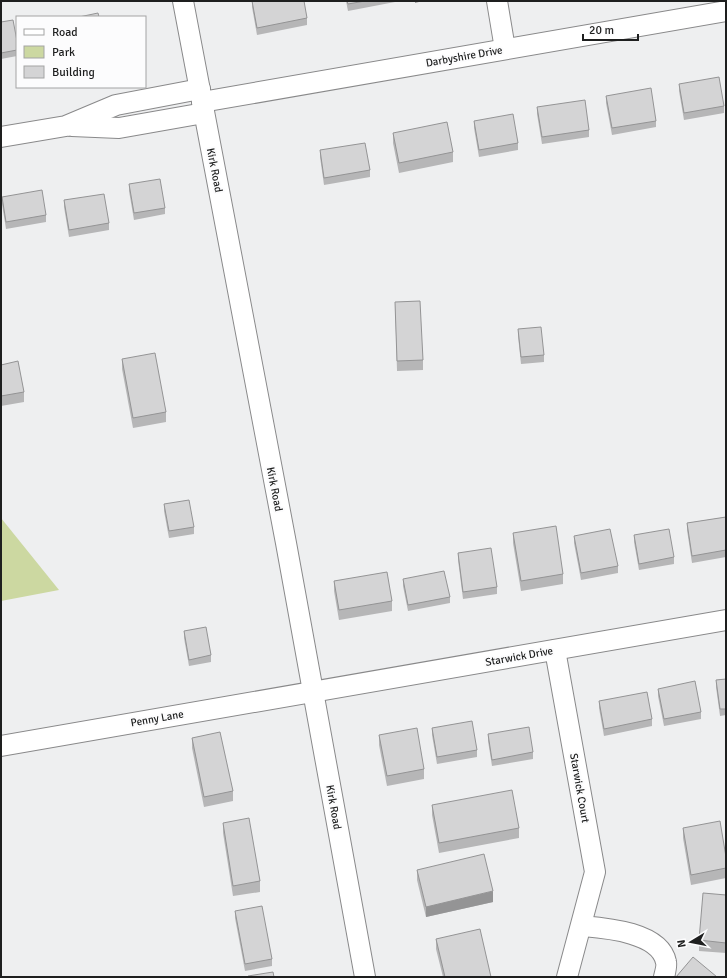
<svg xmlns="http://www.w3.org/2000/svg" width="727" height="978" font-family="Signika,sans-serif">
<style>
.green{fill:#ccd8a1}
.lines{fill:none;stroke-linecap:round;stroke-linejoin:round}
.minor-casing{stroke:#89898a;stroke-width:22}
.minor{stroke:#fff;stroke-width:20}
.wall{fill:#b6b6b7}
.shaded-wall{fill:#949495}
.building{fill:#d4d4d5;stroke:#949495}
.labels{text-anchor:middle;stroke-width:4;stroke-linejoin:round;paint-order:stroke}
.street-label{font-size:11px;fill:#1e1f1f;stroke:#fcfcfd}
</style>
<rect width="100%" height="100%" fill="#eeeff0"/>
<path class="green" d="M1 518 59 590 1 601Z"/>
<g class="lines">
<defs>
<g id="minor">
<path d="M183 1 286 543 365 977"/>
<path d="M497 1 505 49"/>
<path d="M202 102 726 11"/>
<path d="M72 126 119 128 204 113"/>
<path d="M1 137 66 126 116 105 200 89"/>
<path d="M555 650 595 872 567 977"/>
<path d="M1 746 726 620"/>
<path d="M582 926C605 928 660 932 666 962 667 966 665 973 664 977"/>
</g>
</defs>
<use href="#minor" class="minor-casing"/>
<use href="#minor" class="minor"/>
</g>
<g class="wall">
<path d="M252 1 307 18V25L257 35 252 7Z"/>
<path d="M346 1H395V2L348 11Z"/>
<path d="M1 22 17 41V56L1 59Z"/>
<path d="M679 84 724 106V113L684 120 679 91Z"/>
<path d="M606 96 656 121V127L612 135 606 103Z"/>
<path d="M537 107 589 130V137L542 144 537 114Z"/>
<path d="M474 121 518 143V150L479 157 474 128Z"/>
<path d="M393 133 453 152V162L399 173 393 143Z"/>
<path d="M320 150 370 170V177L324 185 320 157Z"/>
<path d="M129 184 165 208V214L134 220 129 191Z"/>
<path d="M2 197 46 215V222L6 229 2 204Z"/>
<path d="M64 200 109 223V230L69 237 64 207Z"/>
<path d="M395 302 423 360V370L397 371Z"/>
<path d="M518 329 544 355V362L521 364 518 336Z"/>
<path d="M122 359 166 412V422L133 428 122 369Z"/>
<path d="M1 365 24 392V402L1 406Z"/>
<path d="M164 504 194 527V534L169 538 164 511Z"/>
<path d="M726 517V557L692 563 687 530V523Z"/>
<path d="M513 533 563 574V584L521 591 513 543Z"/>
<path d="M634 535 674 557V564L639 570 634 542Z"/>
<path d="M574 536 618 566V573L581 580 574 543Z"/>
<path d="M458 553 497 587V594L463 599 458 560Z"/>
<path d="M403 579 450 597V603L408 611 403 586Z"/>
<path d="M334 581 392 601V611L339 620 334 591Z"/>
<path d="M184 631 211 655V662L189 666 184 638Z"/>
<path d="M726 679V715L720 716 716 687V680Z"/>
<path d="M658 689 701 712V719L664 726 658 696Z"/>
<path d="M599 701 652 719V726L604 736 599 708Z"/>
<path d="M432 728 477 750V757L437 764 432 735Z"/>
<path d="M488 734 533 752V759L492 766 488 741Z"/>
<path d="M379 735 424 769V779L387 786 379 745Z"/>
<path d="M192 738 233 791V801L204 807 192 748Z"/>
<path d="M432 805 519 828V838L439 853 432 815Z"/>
<path d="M223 823 260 881V892L233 896 223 833Z"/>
<path d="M683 828 726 857V878L691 885 683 838Z"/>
<path d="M417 870 493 902 426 917 417 880Z"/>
<path d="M726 895V953L699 951V940Z"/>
<path d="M235 911 272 959V966L245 971 235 918Z"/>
<path d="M436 939 491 977H443L436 949Z"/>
</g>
<g class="shaded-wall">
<path d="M415 1H423L415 3Z"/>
<path d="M493 891V902L426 917V907Z"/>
</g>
<g class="building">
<path d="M252 1H304L307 18 257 28Z"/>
<path d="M347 1H365L348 4Z"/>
<path d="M98 13 99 17H79Z"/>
<path d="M13 20 17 41V50L1 53V22Z"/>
<path d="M719 77 724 106 684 113 679 84Z"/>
<path d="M651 88 656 121 612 128 606 96Z"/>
<path d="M585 100 589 130 542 137 537 107Z"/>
<path d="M513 114 518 143 479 150 474 121Z"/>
<path d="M447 122 453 152 399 163 393 133Z"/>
<path d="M365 143 370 170 324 178 320 150Z"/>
<path d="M160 179 165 208 134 213 129 184Z"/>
<path d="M42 190 46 215 6 222 2 197Z"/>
<path d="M104 194 109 223 69 230 64 200Z"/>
<path d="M420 301 423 360 397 361 395 302Z"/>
<path d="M541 327 544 355 521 357 518 329Z"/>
<path d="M155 353 166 412 133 418 122 359Z"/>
<path d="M18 361 24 392 1 396V365Z"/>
<path d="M189 500 194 527 169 531 164 504Z"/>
<path d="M726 517V550L692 556 687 523Z"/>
<path d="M556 526 563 574 521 581 513 533Z"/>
<path d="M610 529 618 566 581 573 574 536Z"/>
<path d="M669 529 674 557 639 564 634 535Z"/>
<path d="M491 548 497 587 463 592 458 553Z"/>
<path d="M444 571 450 597 408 605 403 579Z"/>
<path d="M387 572 392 601 339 610 334 581Z"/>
<path d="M206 627 211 655 189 660 184 631Z"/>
<path d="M726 679V709H720L716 680Z"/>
<path d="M695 681 701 712 664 719 658 689Z"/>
<path d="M647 692 652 719 604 729 599 701Z"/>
<path d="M472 721 477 750 437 757 432 728Z"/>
<path d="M529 727 533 752 492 760 488 734Z"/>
<path d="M417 728 424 769 387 776 379 735Z"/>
<path d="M220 732 233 791 204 797 192 738Z"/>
<path d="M512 790 519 828 439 843 432 805Z"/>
<path d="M249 818 260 881 233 886 223 823Z"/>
<path d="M720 821 726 857V868L691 875 683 828Z"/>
<path d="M484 854 493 891 426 907 417 870Z"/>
<path d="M703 893 726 895V943L699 940Z"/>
<path d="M262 906 272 959 245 964 235 911Z"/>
<path d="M480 929 491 977H445L436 939Z"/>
<path d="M693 957 717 977H676Z"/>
<path d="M273 972 274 977H248V976Z"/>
</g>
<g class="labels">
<g class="street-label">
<text transform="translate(464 56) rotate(-10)" y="4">Darbyshire Drive</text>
<text transform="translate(215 170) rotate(79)" y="4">Kirk Road</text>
<text transform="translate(275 489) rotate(79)" y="4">Kirk Road</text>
<text transform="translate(519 656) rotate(-10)" y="4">Starwick Drive</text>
<text transform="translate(157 718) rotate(-10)" y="4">Penny Lane</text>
<text transform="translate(580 788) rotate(80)" y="4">Starwick Court</text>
<text transform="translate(334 807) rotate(80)" y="4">Kirk Road</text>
</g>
</g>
<rect width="727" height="978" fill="none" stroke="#1e1f1f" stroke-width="4"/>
<rect x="16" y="16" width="130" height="72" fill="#fcfcfd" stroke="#a3a4a4"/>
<rect x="24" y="29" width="20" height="6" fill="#ffffff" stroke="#a3a4a4"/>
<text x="52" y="36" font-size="12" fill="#1e1f1f">Road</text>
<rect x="24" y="46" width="20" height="12" fill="#ccd8a1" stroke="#a3a4a4"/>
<text x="52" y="56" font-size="12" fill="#1e1f1f">Park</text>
<rect x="24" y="66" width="20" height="12" fill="#d4d4d5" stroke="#a3a4a4"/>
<text x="52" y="76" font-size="12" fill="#1e1f1f">Building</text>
<g transform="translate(691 942) rotate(260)" stroke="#fcfcfd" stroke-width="3" paint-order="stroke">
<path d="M0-3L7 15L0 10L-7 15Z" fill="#1e1f1f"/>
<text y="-6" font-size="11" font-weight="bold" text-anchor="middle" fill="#1e1f1f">N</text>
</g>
<path d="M583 34v6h55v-6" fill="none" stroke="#1e1f1f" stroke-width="2"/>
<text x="589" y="34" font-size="12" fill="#1e1f1f" stroke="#fcfcfd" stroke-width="3" paint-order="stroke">20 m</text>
</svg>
